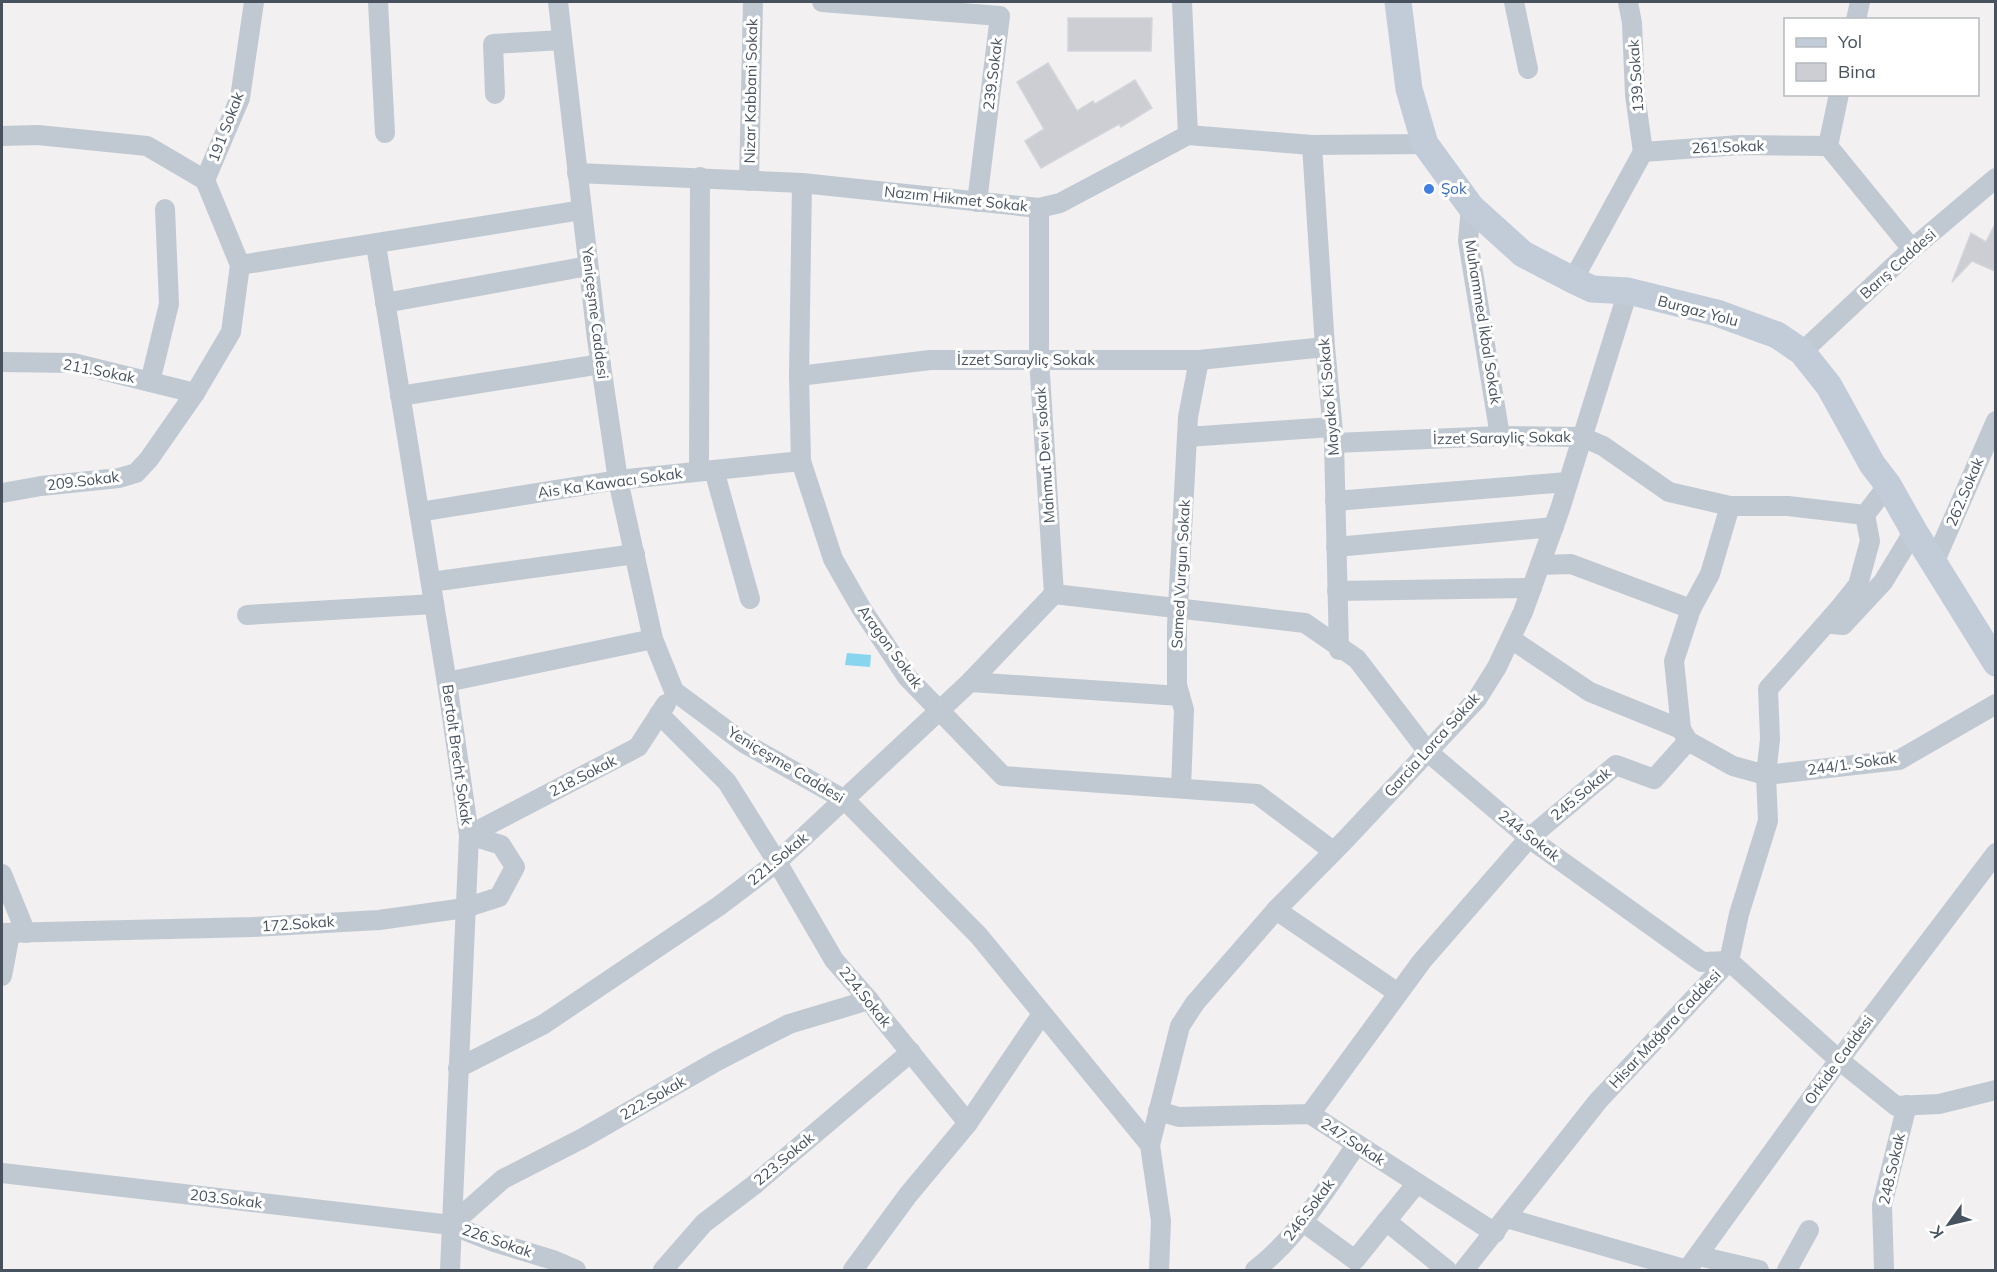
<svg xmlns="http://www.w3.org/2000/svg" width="1997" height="1272" font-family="Mulish,sans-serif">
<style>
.water{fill:#88d5ef}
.building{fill:#ccced4;stroke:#d3d5db;stroke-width:1.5}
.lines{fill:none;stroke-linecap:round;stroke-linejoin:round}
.street{stroke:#c0c9d2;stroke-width:20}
.secondary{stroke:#c2ccd9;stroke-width:27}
.shop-dot{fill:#3f7fe0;stroke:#fff;stroke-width:2}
.labels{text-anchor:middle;stroke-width:6;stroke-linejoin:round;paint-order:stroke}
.street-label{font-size:15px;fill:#47525e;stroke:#fff}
.shop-label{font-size:15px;fill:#366cbe;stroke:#fff;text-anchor:start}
</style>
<rect width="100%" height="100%" fill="#f2f0f0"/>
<path class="water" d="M847 653 871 655 870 667 845 665Z"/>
<g class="building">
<path d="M1068 18H1152L1151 51H1068Z"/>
<path d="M1048 63 1077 111 1093 101 1095 104 1135 80 1152 108 1121 127 1119 124 1041 168 1025 141 1044 129 1017 82Z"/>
<path d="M1995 224V271L1972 261 1952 282 1971 233 1986 242Z"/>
</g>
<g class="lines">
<g class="street">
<path d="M378 2 385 133"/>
<path d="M558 2 597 339 618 480 653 639 674 691 744 743 845 800 979 936 1150 1145 1161 1221 1159 1270"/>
<path d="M822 2 1000 16 977 202"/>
<path d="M1182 2 1188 135"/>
<path d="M1514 2 1528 69"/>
<path d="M1628 2 1632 23 1635 95 1643 152"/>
<path d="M1856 20 1860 2"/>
<path d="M495 94 493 44 562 40"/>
<path d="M2 136 38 135 147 146 205 180"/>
<path d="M1312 145 1325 347 1334 443 1339 650"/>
<path d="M1828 146 1839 94"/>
<path d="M577 173 802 183 1039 208 1060 203 1188 135 1312 145 1425 144"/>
<path d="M205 180 240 98 254 2"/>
<path d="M749 181 753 2"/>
<path d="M802 183 799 376 801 461 833 559 861 608 907 677 1003 776 1257 794 1333 851"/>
<path d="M1471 207 1468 241 1500 436"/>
<path d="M1039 208V359L1054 594"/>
<path d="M376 245 449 696 469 835 450 1270"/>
<path d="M240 265 582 210"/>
<path d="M1573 280 1643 152 1740 145 1828 146 1912 249"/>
<path d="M385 303 588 266"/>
<path d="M1802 352 1912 249 1996 178"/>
<path d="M2 362 73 363 195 393"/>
<path d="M799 376 930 360H1199L1325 347"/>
<path d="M150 382 169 304 165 209"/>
<path d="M400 396 601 364"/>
<path d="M1187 437 1332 427"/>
<path d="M1334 443 1500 436 1582 437 1603 446 1669 492 1730 506H1788L1865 515 1888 485"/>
<path d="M714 470 750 599"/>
<path d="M699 471 700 177"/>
<path d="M2 493 41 486 119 478 136 473 149 459 195 393 231 332 240 265 205 180"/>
<path d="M1335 501 1568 482"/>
<path d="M419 512 618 480 801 461"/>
<path d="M1336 547 1554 527"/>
<path d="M1934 563 1996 421"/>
<path d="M1540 565 1571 564 1691 609"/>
<path d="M431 582 635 554"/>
<path d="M1337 591 1532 588"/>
<path d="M1054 594 1305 623 1357 659 1428 752 1529 838 1702 962 1729 961 1839 1060 1896 1106 1939 1104 1996 1090"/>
<path d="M247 615 434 604"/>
<path d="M1832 624 1843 625 1883 582 1914 531"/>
<path d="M1511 639 1590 692 1681 729"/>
<path d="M447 682 653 639"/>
<path d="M970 682 1180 696"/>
<path d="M659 714 727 782 777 862 834 960 869 1000 884 1020 968 1123"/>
<path d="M1688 741 1733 766 1766 775 1899 760 1996 704"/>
<path d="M1181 788 1184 710 1177 685V626L1188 417 1199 360"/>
<path d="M469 835 638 747 666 704"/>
<path d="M2 874 26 933"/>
<path d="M1276 910 1398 993"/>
<path d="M2 933 253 927 379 920 465 908 499 897 515 867 501 845 469 835"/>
<path d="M2 976 10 934"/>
<path d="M458 1068 544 1024 719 906 777 862 970 682 1054 594"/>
<path d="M1158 1111 1179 1117 1310 1114 1495 1233"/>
<path d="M1310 1114 1422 961 1529 838 1616 765 1654 779 1688 741 1681 729 1674 661 1691 609 1710 574 1730 506"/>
<path d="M1150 1145 1180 1026 1195 1003 1276 910 1346 839 1477 699 1497 667 1523 612 1560 509 1628 291"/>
<path d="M2 1173 451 1225 494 1242 553 1260 576 1270"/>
<path d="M1506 1218 1688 1270"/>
<path d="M1386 1221 1447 1270"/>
<path d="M1303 1222 1355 1260 1417 1183"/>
<path d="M451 1225 503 1179 583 1138 717 1061 789 1024 869 1000"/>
<path d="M1699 1256 1759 1270"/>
<path d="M663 1270 704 1223 754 1185 911 1052"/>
<path d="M853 1270 908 1195 968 1123 1042 1014"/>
<path d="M1255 1270C1298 1237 1326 1189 1357 1144"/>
<path d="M1464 1270 1598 1101 1729 961 1739 914 1768 821 1766 775 1770 739 1768 689 1838 610 1858 585 1870 541 1865 515"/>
<path d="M1687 1270 1839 1060 1996 853"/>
<path d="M1787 1270 1809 1230"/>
<path d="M1884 1270 1882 1205 1907 1105"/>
</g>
<path class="secondary" d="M1398 2 1409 89 1425 144 1471 207 1523 254 1573 280 1592 289 1628 291 1717 313 1777 335 1802 352 1829 386 1872 464 1888 485 1914 531 1996 663"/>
</g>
<circle class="shop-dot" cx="1429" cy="189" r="6"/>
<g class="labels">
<g class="street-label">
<text transform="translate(993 74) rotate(-83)" y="5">239.Sokak</text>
<text transform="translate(1636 76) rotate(-94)" y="5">139.Sokak</text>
<text transform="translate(751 91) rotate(-89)" y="5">Nizar Kabbani Sokak</text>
<text transform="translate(226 127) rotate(-69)" y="5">191 Sokak</text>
<text transform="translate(1728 147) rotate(-2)" y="5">261.Sokak</text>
<text transform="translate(956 199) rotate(6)" y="5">Nazım Hikmet Sokak</text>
<text transform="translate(1898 264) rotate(-42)" y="5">Barış Caddesi</text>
<text transform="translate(1698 311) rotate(15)" y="5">Burgaz Yolu</text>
<text transform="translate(595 313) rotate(83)" y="5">Yeniçeşme Caddesi</text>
<text transform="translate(1483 322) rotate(81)" y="5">Muhammed İkbal Sokak</text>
<text x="1026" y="365">İzzet Sarayliç Sokak</text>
<text transform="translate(99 371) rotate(11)" y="5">211.Sokak</text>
<text transform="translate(1329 397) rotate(-95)" y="5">Mayako Ki Sokak</text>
<text transform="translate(1502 438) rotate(-1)" y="5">İzzet Sarayliç Sokak</text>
<text transform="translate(1045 455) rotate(-94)" y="5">Mahmut Devi sokak</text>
<text transform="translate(83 481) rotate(-7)" y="5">209.Sokak</text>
<text transform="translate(610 483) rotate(-8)" y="5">Ais Ka Kawacı Sokak</text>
<text transform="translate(1965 492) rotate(-67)" y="5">262.Sokak</text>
<text transform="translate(1181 574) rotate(-87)" y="5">Samed Vurgun Sokak</text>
<text transform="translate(890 647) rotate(54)" y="5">Aragon Sokak</text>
<text transform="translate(1432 745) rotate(-48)" y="5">Garcia Lorca Sokak</text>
<text transform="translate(457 755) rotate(82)" y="5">Bertolt Brecht Sokak</text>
<text transform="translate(1852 764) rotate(-8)" y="5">244/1. Sokak</text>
<text transform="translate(786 765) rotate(31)" y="5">Yeniçeşme Caddesi</text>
<text transform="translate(583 776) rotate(-27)" y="5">218.Sokak</text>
<text transform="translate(1581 794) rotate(-40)" y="5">245.Sokak</text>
<text transform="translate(1529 836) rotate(38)" y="5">244.Sokak</text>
<text transform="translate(778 859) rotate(-40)" y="5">221.Sokak</text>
<text transform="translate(298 924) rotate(-4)" y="5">172.Sokak</text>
<text transform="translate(865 997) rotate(51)" y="5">224.Sokak</text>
<text transform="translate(1665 1029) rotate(-47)" y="5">Hisar Mağara Caddesi</text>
<text transform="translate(1839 1060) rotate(-54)" y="5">Orkide Caddesi</text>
<text transform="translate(653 1098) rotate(-30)" y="5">222.Sokak</text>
<text transform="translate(1353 1142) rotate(33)" y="5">247.Sokak</text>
<text transform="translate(784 1159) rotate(-40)" y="5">223.Sokak</text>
<text transform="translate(1892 1169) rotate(-77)" y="5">248.Sokak</text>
<text transform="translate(226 1199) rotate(7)" y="5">203.Sokak</text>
<text transform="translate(1309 1210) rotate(-53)" y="5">246.Sokak</text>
<text transform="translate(497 1241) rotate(19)" y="5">226.Sokak</text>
</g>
<g class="shop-label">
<text x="1441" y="194">Şok</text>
</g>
</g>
<rect width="1997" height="1272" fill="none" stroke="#47525e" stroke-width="6"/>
<rect x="1784" y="18" width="195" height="78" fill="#ffffff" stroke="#b5babf" stroke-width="1.5"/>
<rect x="1796" y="38" width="30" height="9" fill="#c2ccd9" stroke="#b5babf" stroke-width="1.5"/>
<text x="1838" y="48" font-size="18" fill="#47525e">Yol</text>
<rect x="1796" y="63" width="30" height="18" fill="#ccced4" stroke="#b5babf" stroke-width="1.5"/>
<text x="1838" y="78" font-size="18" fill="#47525e">Bina</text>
<g transform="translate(1949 1224) rotate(236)" stroke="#ffffff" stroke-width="4.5" paint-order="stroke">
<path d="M0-4.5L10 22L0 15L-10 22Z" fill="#47525e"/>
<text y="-9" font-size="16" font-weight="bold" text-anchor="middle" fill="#47525e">K</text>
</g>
</svg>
